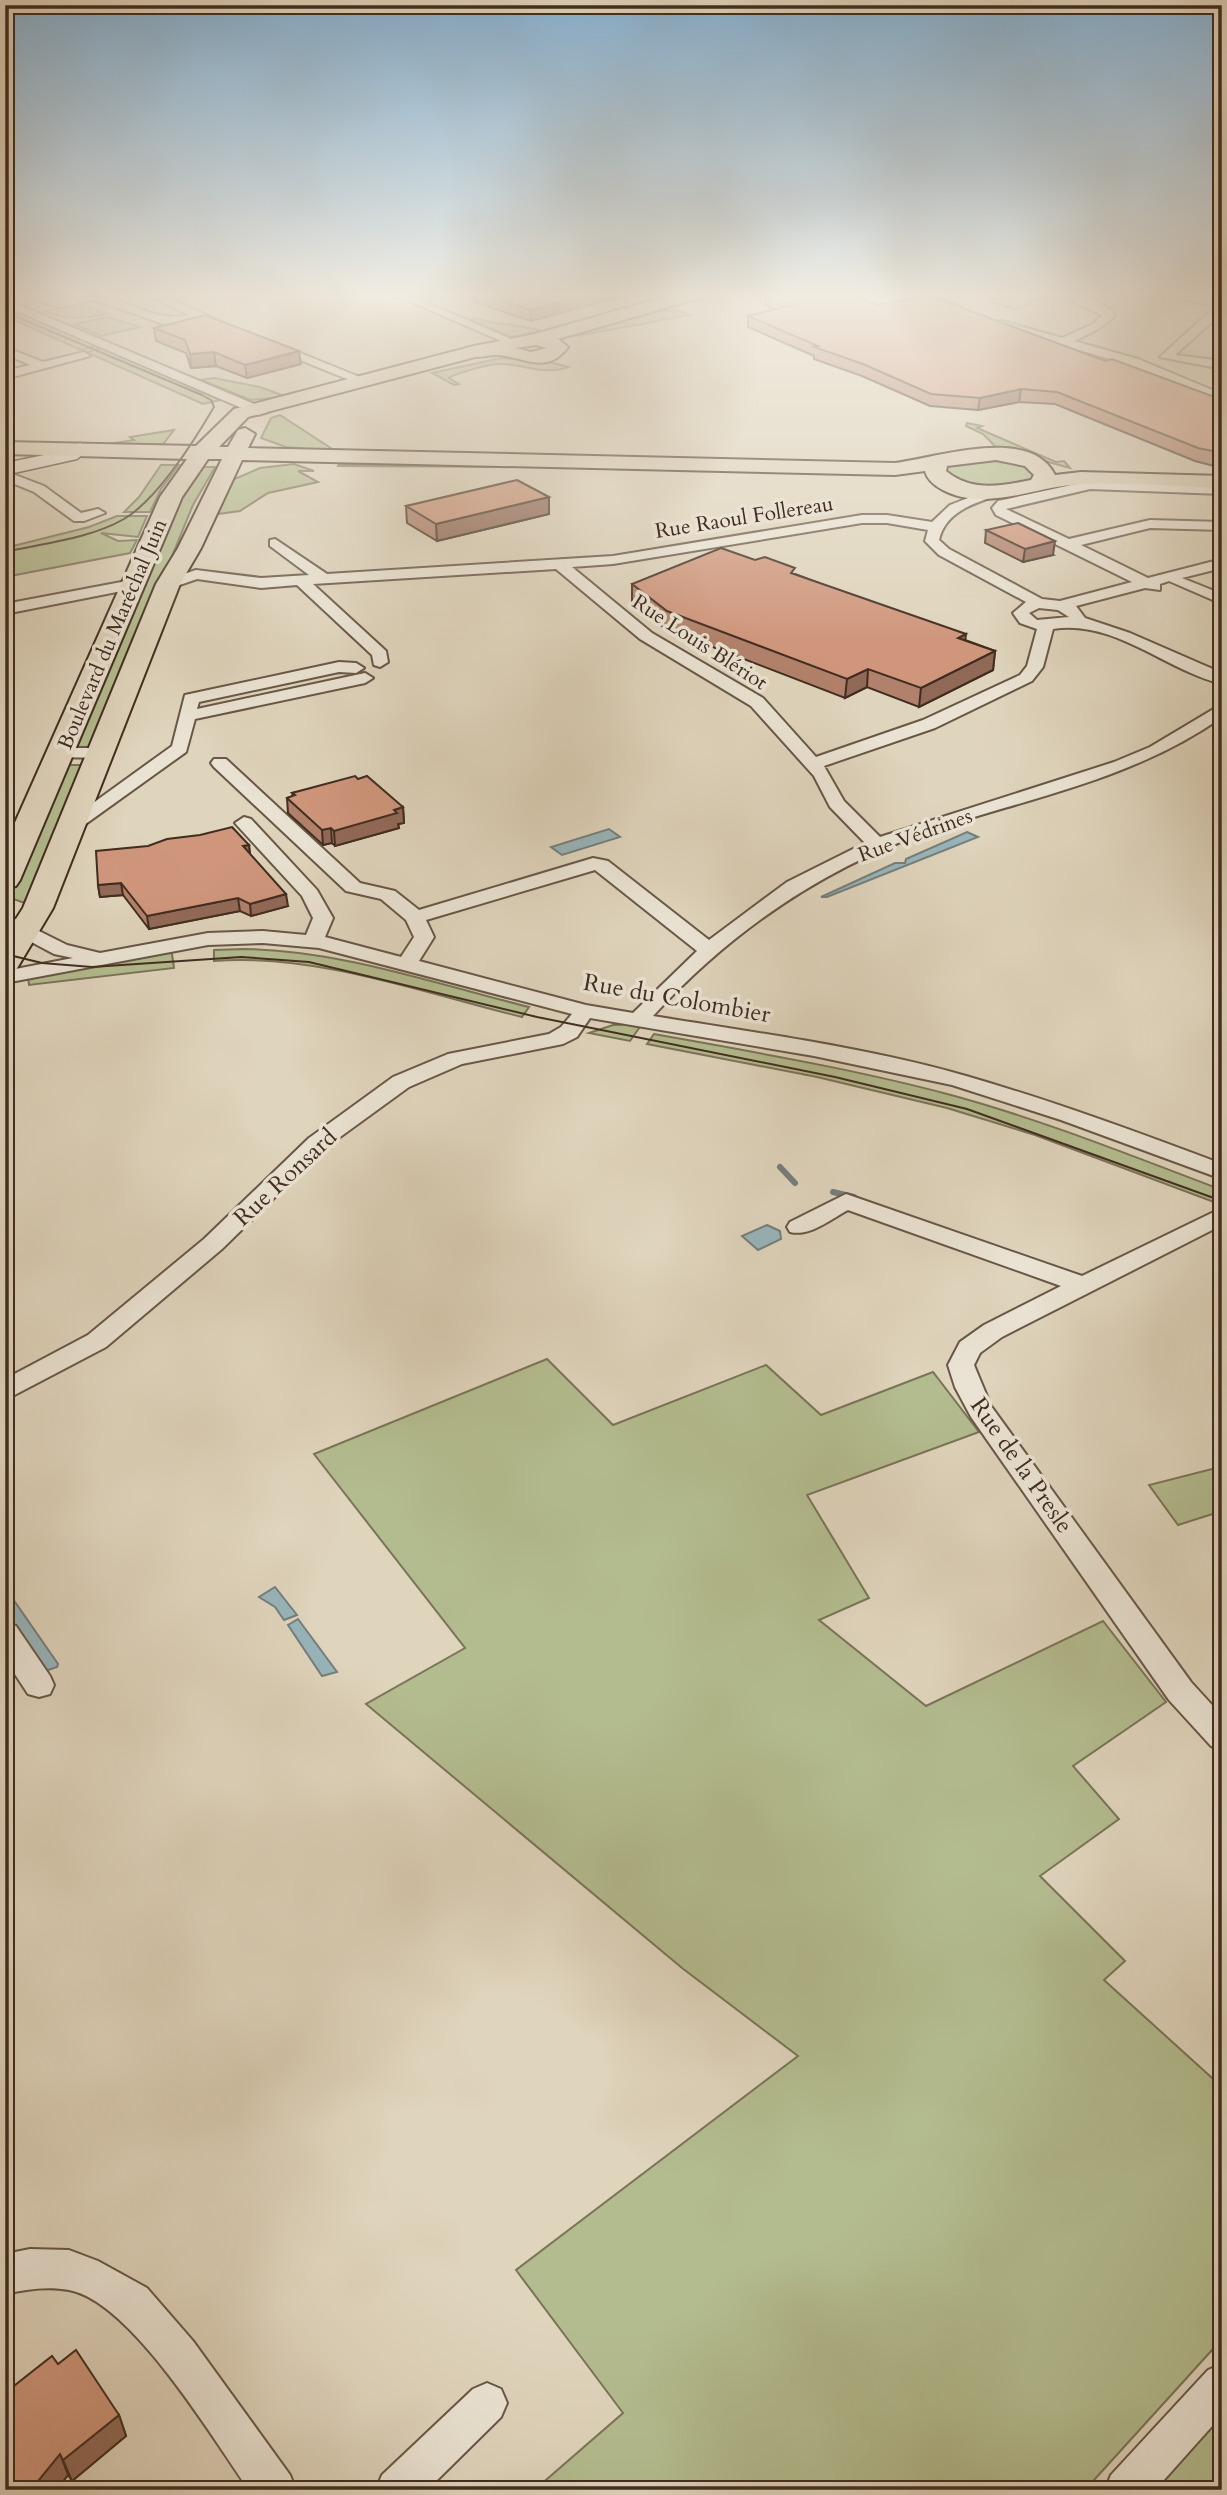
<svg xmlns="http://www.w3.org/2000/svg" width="1227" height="2495" font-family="Cardo,serif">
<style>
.green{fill:#b3bc8f;stroke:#7a7458;stroke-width:2}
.water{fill:#98b5bb;stroke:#757f7d;stroke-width:2}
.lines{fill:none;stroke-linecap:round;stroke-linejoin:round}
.stream{stroke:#757f7d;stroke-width:6}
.street-casing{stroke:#685747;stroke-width:4}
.secondary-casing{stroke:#412d20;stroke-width:3}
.primary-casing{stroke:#412d20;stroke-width:4}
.street{fill:#eae3d3;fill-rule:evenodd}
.secondary{fill:#eae3d3;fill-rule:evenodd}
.primary{fill:#dfd4bc;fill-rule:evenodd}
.tram{stroke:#412d20;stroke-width:2}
.wall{fill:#b2816b;stroke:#412d20;stroke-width:2}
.shaded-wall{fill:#916957;stroke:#412d20;stroke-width:2}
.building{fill:#cf967c;stroke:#412d20;stroke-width:2}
.labels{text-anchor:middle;stroke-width:7;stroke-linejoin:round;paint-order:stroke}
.far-street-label{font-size:21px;fill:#412d20;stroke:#eae3d3}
.street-label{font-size:24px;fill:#412d20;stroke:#eae3d3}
</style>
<rect width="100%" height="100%" fill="#dfd4bc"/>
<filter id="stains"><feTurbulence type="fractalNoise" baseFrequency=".00286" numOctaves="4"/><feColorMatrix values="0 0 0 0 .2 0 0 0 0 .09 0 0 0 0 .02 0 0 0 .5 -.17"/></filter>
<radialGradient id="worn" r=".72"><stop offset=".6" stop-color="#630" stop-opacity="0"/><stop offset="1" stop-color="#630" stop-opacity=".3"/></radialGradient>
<g class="green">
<path d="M80 304 106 314C84 319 66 320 46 311Z"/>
<path d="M5 305 98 346 81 350 5 316Z"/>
<path d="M676 310 689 315 577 336 587 330 658 311Z"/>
<path d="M108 317 140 327 101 336 74 324Z"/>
<path d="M474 318C495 325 519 324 541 331L511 337 470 320Z"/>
<path d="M102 348 220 400 203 404 86 352Z"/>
<path d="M501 358 546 361 568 367C545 376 524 364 501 364 485 364 467 371 452 376L449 378 459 384 454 385 432 373Z"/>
<path d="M214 378 260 387 287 397 251 400 201 380Z"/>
<path d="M280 415 337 452 286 447 261 438 271 418Z"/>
<path d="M967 423 982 426 977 428 1056 462 1064 461 1070 468 997 448 983 434 966 426Z"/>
<path d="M174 430 161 447 102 445 134 440 130 437Z"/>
<path d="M995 458 1021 464 1033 474V478L1004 488 962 484 944 470 948 465Z"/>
<path d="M294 464 314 471H298L318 482 268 493 240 511 218 514 232 480 260 468Z"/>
<path d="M339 464 512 467 338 466Z"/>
<path d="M161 465H179L161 489 150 512H124L139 497Z"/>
<path d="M199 467H215L193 505 93 749 70 750 177 498Z"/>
<path d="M117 516H147L138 537 101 533 118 541 137 540 130 553 5 577V548L89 527Z"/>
<path d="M64 765H87L30 905 5 896 21 868Z"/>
<path d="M244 949C340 950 436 984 529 1007L522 1017C424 993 315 953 214 961V950Z"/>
<path d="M166 950 172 954 174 968 29 985 28 976Z"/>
<path d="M642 1024 630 1041 589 1033 613 1025Z"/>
<path d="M654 1034C753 1052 854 1069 951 1095 1043 1120 1132 1156 1222 1190V1205L1035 1135 947 1108 817 1077 647 1044Z"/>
<path d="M547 1359 613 1425 766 1365 821 1415 933 1372 979 1432 807 1495 869 1598 819 1620 926 1706 1103 1621 1166 1702 1073 1766 1119 1819 1040 1876 1125 1961 1104 1980 1222 2087V2339L1085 2490H541L539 2486 623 2413 516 2270 798 2056 682 1968 366 1704 465 1648 314 1454Z"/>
<path d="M1212 1469 1222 1473V1511L1178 1525 1149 1485Z"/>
<path d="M1222 2406V2490H1147Z"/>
</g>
<g class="water">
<path d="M609 829 620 837 562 855 551 847Z"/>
<path d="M967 832 978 837 827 897H821L895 863H905L906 859Z"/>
<path d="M767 1225 780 1231 781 1239 758 1250 742 1236Z"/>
<path d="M275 1587 297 1615 284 1620 275 1607 259 1597Z"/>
<path d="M13 1599 58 1664 57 1667 45 1671 5 1614V1603Z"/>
<path d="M298 1619 337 1672 322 1676 288 1625Z"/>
</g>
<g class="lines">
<g class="stream">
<path d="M780 1167 795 1183"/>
<path d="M833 1192 854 1197"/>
</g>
<defs>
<g id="street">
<path d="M53 292H67L53 299 83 295 79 292C119 292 149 324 189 315L141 292H155L235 328 229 331 199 319 169 326 95 300 59 307 36 300Z"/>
<path d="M388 292H402L518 342 508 344Z"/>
<path d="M911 292H926L961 307 951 309Z"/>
<path d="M1037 292C1064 292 1095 293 1115 315 1103 328 1089 334 1074 341L1138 359 1222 394V403L1130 365 998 326V322L1002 321 1062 338 1093 324 1102 315 1059 295 1030 300 1029 303 1015 308 992 301Z"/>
<path d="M1145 292H1169L1222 301V313L1175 355 1222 361V369L1160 357 1216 306Z"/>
<path d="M5 299 266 409 268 412 258 415 5 306Z"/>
<path d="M265 342H273L372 382 362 385 265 346Z"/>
<path d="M5 347 43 362 84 352 90 356 5 379V371L30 365 5 354Z"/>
<path d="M5 471 44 486 81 513 98 509 105 513 84 521H74L34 492 5 480Z"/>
<path d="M1090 481 1222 486V494L1090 489 1006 509 1069 539 1150 520 1222 522V530L1150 528 1081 545 1148 578 1222 559V568L1182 578 1222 594V604L1169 581 1160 584V590L1145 588 1076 606 1085 618 1130 633 1222 673V684C1165 670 1114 619 1053 629L1043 667 1032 681 935 728 824 766 844 801 880 837 1114 762 1150 747 1222 704V717C1137 777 1038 796 942 827 828 864 733 929 653 1016 757 1033 865 1047 966 1076 1053 1101 1137 1132 1222 1164V1179L1061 1120 952 1085 814 1056 590 1018 577 1037 563 1044 462 1064 409 1087 325 1148 222 1249 106 1347 5 1400V1379L88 1335 204 1239 309 1138 393 1077 448 1054 549 1034 561 1027 572 1014 319 948 263 943 208 945 5 983V971L73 958 54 954 5 928V914L67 945 100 953 208 933 263 931 306 935 313 918 302 896 235 823 244 817 251 819 317 890 333 918 325 937 401 957 414 937 406 920 381 899 346 891 214 767 211 763 214 759H226L360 883 395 891 419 910 593 858 608 861 709 940 787 882 865 843 830 807 814 776 751 706 640 639 556 569 313 584 386 651 388 662 380 667 374 665 372 655 297 585 261 588 197 579 168 589 160 584 163 581 196 570 261 578 309 575 270 546V540L275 539 327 574 613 556 862 515H887L932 522 950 505 994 488 1001 492 999 495C974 503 945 512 939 540L949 549 1042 599 1060 601 1132 582 996 515 992 508 998 501ZM862 523H887L928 530 925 541 939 555 1026 602 1013 613 1020 623 1037 629 1027 666 1020 675 923 720 816 757 763 698 652 633 572 567 613 564ZM1039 608 1058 610 1069 617 1037 620 1029 613ZM595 870 697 951 633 1013 586 1005 419 961 434 937 426 920Z"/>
<path d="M132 580 137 582V588L5 614V604Z"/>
<path d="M339 662 356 663 364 668 356 673 339 672 199 702 197 709 365 673 373 678 365 683 195 719 186 752 80 828 73 830 64 824 172 746 185 695Z"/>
<path d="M5 694 11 695 13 702 5 707Z"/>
<path d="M61 748H103L112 753 103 758 55 757 52 753 55 749Z"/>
<path d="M846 1194 1082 1276 1222 1208V1225L1002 1337 980 1353 974 1365 991 1406 1191 1682 1222 1716V1750L1211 1746 1169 1700 971 1417 955 1387 948 1365 960 1342 984 1325 1061 1286 848 1210C831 1219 810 1237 790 1232L787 1227 790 1222Z"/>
<path d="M5 1623 16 1626 50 1676 54 1685 50 1694 39 1697 28 1694 5 1659Z"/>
<path d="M30 2249 69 2250 98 2261 147 2288 193 2341 290 2475 296 2490H249C213 2439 131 2301 69 2290 48 2286 26 2289 5 2294V2254Z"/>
<path d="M1222 2364V2415L1155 2490H1105L1111 2475 1208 2370Z"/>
<path d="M487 2383 501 2389 507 2403 501 2417 427 2490H376L382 2475 473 2389Z"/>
</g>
<path id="secondary" d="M80 443 89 449 77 459 5 475V463L64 451Z"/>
<path id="primary" d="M682 292H709L706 296 558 339 568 347C546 377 520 355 497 355 490 355 482 357 475 357L248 417 219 447H228L238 430 245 428 255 434 248 448 895 463C936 458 1031 425 1055 475L1081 472 1222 476V488C1175 486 1128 482 1081 484 1043 486 1007 503 968 498 953 496 929 487 925 471L895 475 242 460 201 548 180 584 53 908 16 970 5 973V936L23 908 156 584 178 548 222 459H208L182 497 20 880 16 886 5 889V845L160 497 187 459 5 454V442L196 446 234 409 474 346 535 334ZM536 345 547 348 531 352 515 348ZM996 460 1025 466 1034 475 1031 480C1001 486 971 492 946 471L947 466Z"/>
</defs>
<use href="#street" class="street-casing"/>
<use href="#secondary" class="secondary-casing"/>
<use href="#primary" class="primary-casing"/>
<use href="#street" class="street"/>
<use href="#secondary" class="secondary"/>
<use href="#primary" class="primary"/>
<g class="tram">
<path d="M5 312 202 395 211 400 214 407C194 441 158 499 124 519 89 539 44 543 5 552"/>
<path d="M5 954 42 963 92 967 241 957 309 962 537 1017 835 1077 967 1109 1222 1201"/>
</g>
</g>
<g class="wall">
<path d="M474 292H627V295L531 321 475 302Z"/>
<path d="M765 294 878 305 1105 361 1217 398 1222 397V466H1214L1195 461 1055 404 1019 402 978 410 930 406 862 376 814 359V356L748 327V316L774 309 765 305Z"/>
<path d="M154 328 301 364 247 378 216 366 191 368 186 353 156 341Z"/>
<path d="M549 497V514L437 541 407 523 406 506Z"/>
<path d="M986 530 1053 555 1023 562 985 543Z"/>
<path d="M795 574 965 640 995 651 993 670 919 707 867 687 845 698 666 629 632 602V584Z"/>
<path d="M358 779 403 807 404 823 398 824 399 828 335 846 332 843 323 845 288 813 287 798 293 796 292 793Z"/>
<path d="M249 845 250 854 288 906 251 916 240 911 149 929 123 895 100 897 98 885Z"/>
<path d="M58 2364 119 2415 126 2436 72 2481 68 2475 56 2490Z"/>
</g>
<g class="shaded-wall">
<path d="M599 292H627V295L531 321V310Z"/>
<path d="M299 351 301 364 247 378 245 365Z"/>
<path d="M214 352 216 366 191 368 190 354Z"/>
<path d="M1021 389 1019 402 978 410 980 398Z"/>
<path d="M549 497V514L437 541 436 524Z"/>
<path d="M1055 541 1053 555 1023 562 1025 549Z"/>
<path d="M966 634 964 652 958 638Z"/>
<path d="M995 651 993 670 919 707 921 688Z"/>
<path d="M868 669 867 687 845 698 847 679Z"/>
<path d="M403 807 404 823 398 824 399 828 335 846 334 831Z"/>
<path d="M331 828 332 843 323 845 322 830Z"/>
<path d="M249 845 250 857 243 846Z"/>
<path d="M121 883 123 895 100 897 98 885Z"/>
<path d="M286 894 288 906 251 916 250 904Z"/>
<path d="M238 898 240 911 149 929 147 916Z"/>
<path d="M119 2415 126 2436 72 2481 63 2460Z"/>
<path d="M60 2454 68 2475 56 2490H28Z"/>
</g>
<g class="building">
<path d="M475 292H599L531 310Z"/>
<path d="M775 292H843L878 305 928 295 1105 361 1112 359 1217 398 1222 397V453L1198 448 1057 392 1021 389 980 398 931 394 863 364 814 347 818 346 748 316 792 305 765 294Z"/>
<path d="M205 315 299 351 245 365 214 352 190 354 185 340 154 328Z"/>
<path d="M517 480 549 497 436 524 406 506Z"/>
<path d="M1018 523 1055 541 1025 549 986 530Z"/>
<path d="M721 548 755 560 765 557 795 568 791 573 966 634 958 638 995 651 921 688 868 669 847 679 667 611 632 584Z"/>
<path d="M355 776 358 779 367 776 403 807 394 810 397 813 334 831 331 828 322 830 287 798 295 795 292 793Z"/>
<path d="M232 827 249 845 243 846 286 894 250 904 238 898 147 916 121 883 98 885 96 851 148 846 167 839 200 835Z"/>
<path d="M76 2350 119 2415 63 2460 60 2454 39 2480 28 2490H5V2393L52 2356 58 2364Z"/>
</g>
<linearGradient id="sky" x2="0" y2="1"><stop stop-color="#88b4d6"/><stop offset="0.46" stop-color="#f1ece1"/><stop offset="1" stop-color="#f1ece1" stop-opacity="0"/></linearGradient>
<rect width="1227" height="641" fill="url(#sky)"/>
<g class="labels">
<g class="far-street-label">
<text transform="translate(744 517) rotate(-9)" y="7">Rue Raoul Follereau</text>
<text transform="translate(112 634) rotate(-67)" y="7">Boulevard du Maréchal Juin</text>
<text transform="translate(700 642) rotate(33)" y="7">Rue Louis Blériot</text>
<text transform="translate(915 835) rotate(-20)" y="7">Rue Védrines</text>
</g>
<g class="street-label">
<text transform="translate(677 998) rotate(10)" y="8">Rue du Colombier</text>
<text transform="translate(285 1177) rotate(-43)" y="8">Rue Ronsard</text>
<text transform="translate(1022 1465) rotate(55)" y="8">Rue de la Presle</text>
</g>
</g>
<rect width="1227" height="2495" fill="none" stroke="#dfd4bc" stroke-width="28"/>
<rect x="7" y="7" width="1213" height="2481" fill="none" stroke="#412d20" stroke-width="3.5"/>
<rect x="14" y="14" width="1199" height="2467" fill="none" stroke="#412d20" stroke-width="2"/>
<rect width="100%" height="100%" filter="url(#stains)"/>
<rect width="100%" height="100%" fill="url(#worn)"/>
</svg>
